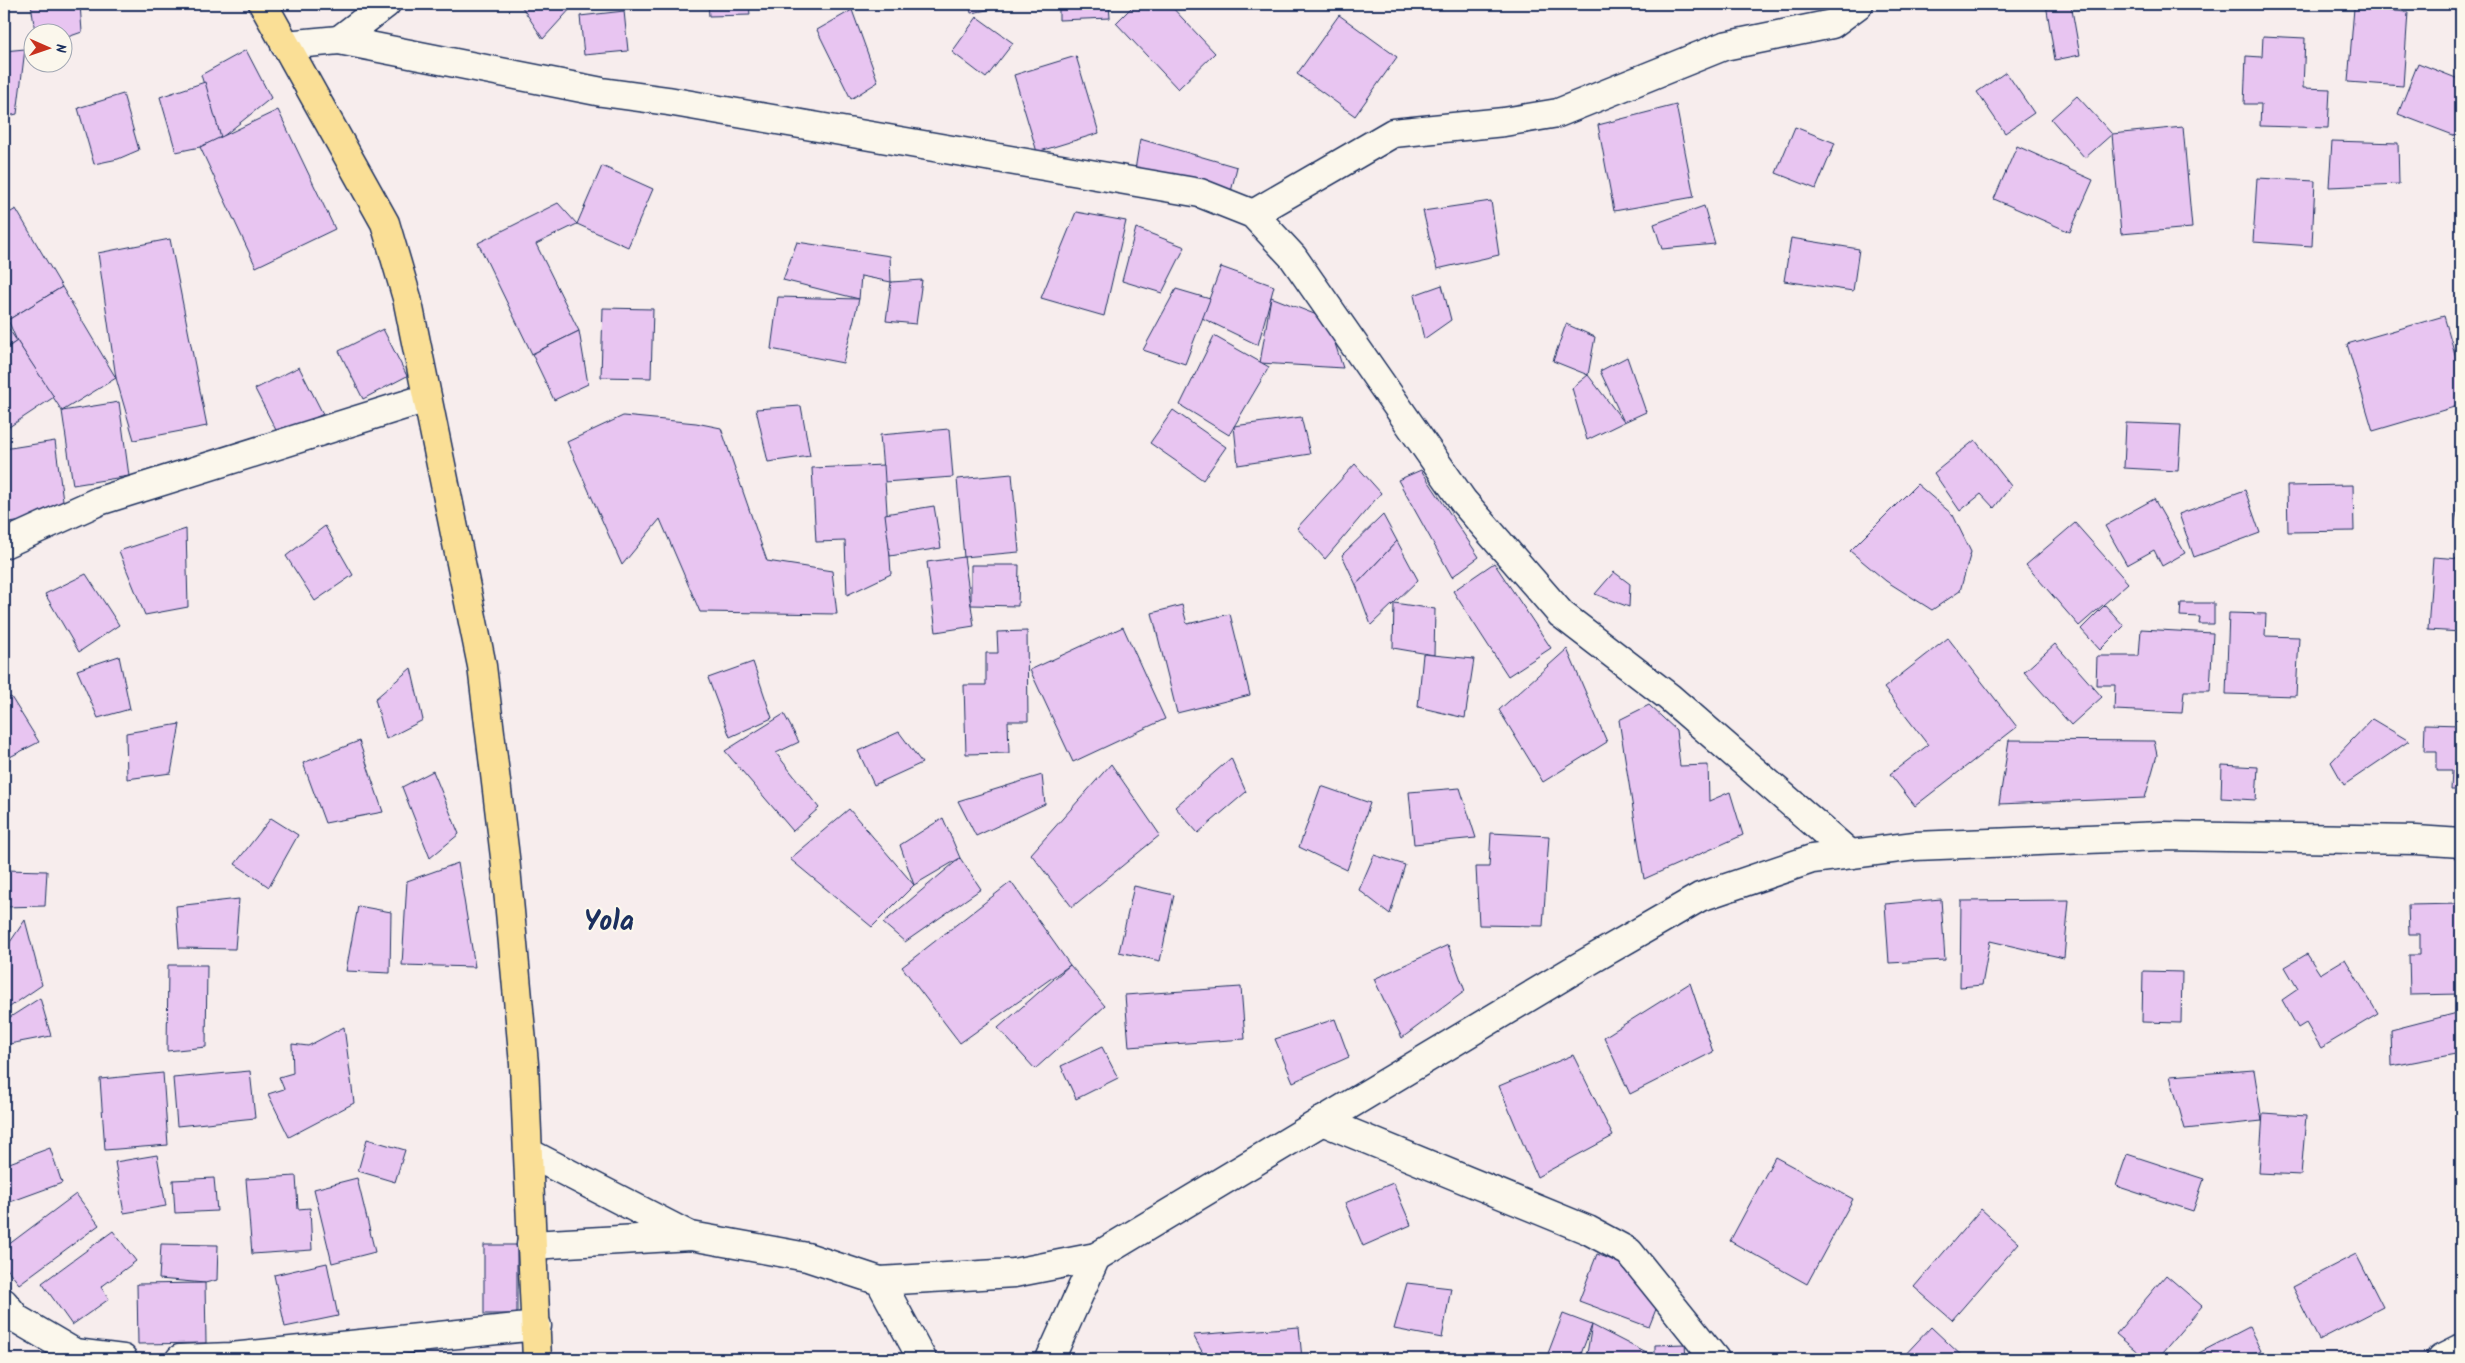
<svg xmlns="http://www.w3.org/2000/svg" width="2465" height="1363" font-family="Kalam,sans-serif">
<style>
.building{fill:#e8c5f1;stroke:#1b2f5e}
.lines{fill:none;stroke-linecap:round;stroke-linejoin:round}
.minor-casing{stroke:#1b2f5e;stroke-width:31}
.major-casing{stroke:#1b2f5e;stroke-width:31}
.minor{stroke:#fbf7ec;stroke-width:28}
.major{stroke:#fadf96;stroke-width:28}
.labels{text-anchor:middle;stroke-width:4.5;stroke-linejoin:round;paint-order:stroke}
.town-label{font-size:28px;font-weight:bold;fill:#1b2f5e;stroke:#fbf7ec}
</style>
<rect width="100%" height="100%" fill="#f7eded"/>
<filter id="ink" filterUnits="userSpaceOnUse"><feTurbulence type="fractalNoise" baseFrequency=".02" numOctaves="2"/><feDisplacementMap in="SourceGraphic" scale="10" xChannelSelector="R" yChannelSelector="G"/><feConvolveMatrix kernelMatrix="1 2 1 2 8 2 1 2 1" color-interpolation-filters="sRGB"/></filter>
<g filter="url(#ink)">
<g class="building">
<path d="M31 4H80L82 32 62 39V32H35Z"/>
<path d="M520 4H569L572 7 543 39Z"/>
<path d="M708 4H749L750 15 709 16Z"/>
<path d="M969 4H1009V6L971 13Z"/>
<path d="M1059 4H1109L1110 18 1059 20Z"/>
<path d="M1135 4H1169L1215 53 1178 89 1116 23Z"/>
<path d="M2046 4H2071L2080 55 2055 60Z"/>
<path d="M2354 8 2408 12 2403 86 2348 82Z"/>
<path d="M852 10 878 82 851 99 817 30Z"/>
<path d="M624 11 628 51 584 55 580 16Z"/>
<path d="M1339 15 1397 57 1355 116 1297 74Z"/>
<path d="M977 17 1013 43 986 78 952 52Z"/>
<path d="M2263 36 2305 38 2303 88 2330 89 2328 128 2260 126 2261 104H2244L2246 56 2262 57Z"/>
<path d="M25 49 17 114 4 117V51Z"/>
<path d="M246 50 271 98 221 138 201 75Z"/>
<path d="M1076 56 1099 133 1037 152 1014 75Z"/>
<path d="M2418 63 2461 80V138L2398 114Z"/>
<path d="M2006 72 2034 113 2005 133 1977 92Z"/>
<path d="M205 82 221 138 200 147 176 152 160 97Z"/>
<path d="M123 94 139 150 118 159 94 164 78 108Z"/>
<path d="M2077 96 2112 134 2085 158 2051 119Z"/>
<path d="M1676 105 1694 197 1614 211 1598 125Z"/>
<path d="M278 110 335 229 256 267 200 147Z"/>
<path d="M1795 127 1835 143 1816 189 1776 173Z"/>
<path d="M2183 127 2192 228 2121 234 2112 134Z"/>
<path d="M1140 139 1237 167 1230 196 1135 170Z"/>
<path d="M2332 141 2398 143 2399 184 2329 187Z"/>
<path d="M2017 146 2093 180 2070 232 1994 199Z"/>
<path d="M602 166 653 189 628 247 577 224Z"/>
<path d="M2257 178 2315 181 2312 246 2253 242Z"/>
<path d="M1491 201 1499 255 1437 269 1423 211Z"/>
<path d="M558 203 577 224 536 244 579 331 532 354 478 243Z"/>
<path d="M1704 206 1715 244 1662 249 1654 224Z"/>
<path d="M16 209 62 287 8 320 4 313V216Z"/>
<path d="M1076 212 1126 221 1104 316 1041 298Z"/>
<path d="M1136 228 1185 247 1162 293 1122 281Z"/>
<path d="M1791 238 1859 249 1853 291 1784 281Z"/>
<path d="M170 239 207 426 134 440 116 378 98 253Z"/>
<path d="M797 242 890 256 891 282 861 276 859 299 783 280Z"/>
<path d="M1221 267 1274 286 1258 345 1202 318Z"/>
<path d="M922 280 916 324 886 321 891 282Z"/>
<path d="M1442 285 1451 320 1424 339 1414 295Z"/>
<path d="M62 287 116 378 62 411 17 341 8 320Z"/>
<path d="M1176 289 1210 299 1185 364 1143 350Z"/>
<path d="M778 297 859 299 843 363 771 349Z"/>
<path d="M1271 297 1327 319 1343 368 1260 363Z"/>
<path d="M603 308 653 309 651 378 601 377Z"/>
<path d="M2444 316 2461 375V405L2373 431 2347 344Z"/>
<path d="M4 322 17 341 4 350Z"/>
<path d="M1566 324 1595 337 1588 375 1553 361Z"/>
<path d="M383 329 407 376 363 399 339 351Z"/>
<path d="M579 331 588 384 554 400 532 354Z"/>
<path d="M1214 336 1269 367 1229 435 1180 405Z"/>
<path d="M17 341 54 397 9 427 4 418V350Z"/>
<path d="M1627 357 1646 412 1624 422 1600 371Z"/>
<path d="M299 367 323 414 279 436 255 389Z"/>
<path d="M1588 375 1624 422 1587 440 1572 388Z"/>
<path d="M119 402 129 476 73 485 62 411Z"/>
<path d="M801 406 810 456 768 462 756 409Z"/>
<path d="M1173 410 1226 447 1203 480 1150 443Z"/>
<path d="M623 416 696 423 721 428 767 561 832 571 837 614 700 612 660 519 622 565 567 442Z"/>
<path d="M1301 417 1310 454 1238 465 1234 426Z"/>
<path d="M2126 423 2181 425 2178 471 2124 468Z"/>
<path d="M949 429 953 477 884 482 880 435Z"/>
<path d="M1975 440 2011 486 1994 508 1981 494 1960 511 1934 473Z"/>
<path d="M55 441 65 515 9 523 4 487V449Z"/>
<path d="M2461 459V534L2456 512Z"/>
<path d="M1355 464 1381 493 1325 559 1297 528Z"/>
<path d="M884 465 891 574 847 595 845 541 816 542 812 468Z"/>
<path d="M1421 470 1479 557 1452 577 1398 480Z"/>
<path d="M1012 474 1019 552 964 557 957 479Z"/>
<path d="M1917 484 1953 515 1971 552 1960 591 1932 610 1886 581 1850 551Z"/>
<path d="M2353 485 2354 531 2288 532 2287 486Z"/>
<path d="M2245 490 2260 533 2194 557 2179 514Z"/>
<path d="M2154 499 2185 553 2162 566 2154 550 2127 565 2105 526Z"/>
<path d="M934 506 941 548 890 556 885 514Z"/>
<path d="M1383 515 1397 541 1356 585 1342 555Z"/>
<path d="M2075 523 2128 583 2079 626 2026 565Z"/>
<path d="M325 526 353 575 315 601 286 556Z"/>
<path d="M186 529 188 607 145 615 119 551Z"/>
<path d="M1397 541 1418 580 1371 625 1356 585Z"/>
<path d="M964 557 974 626 936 632 927 562Z"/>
<path d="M2433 557 2461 559V632L2428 630Z"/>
<path d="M1494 563 1551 648 1508 676 1453 591Z"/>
<path d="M971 565H1019L1018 606 971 605Z"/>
<path d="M1614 572 1630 584 1629 607 1595 594Z"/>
<path d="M86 574 119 625 79 652 45 594Z"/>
<path d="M1394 603 1435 609 1434 655 1393 648Z"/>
<path d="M2181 603H2214V624H2199L2200 617 2180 616Z"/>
<path d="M1182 605 1187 624 1230 614 1250 695 1177 713 1152 613Z"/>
<path d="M2105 605 2124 626 2100 650 2081 629Z"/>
<path d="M2229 613 2266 614 2265 636 2299 637 2296 696 2226 694Z"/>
<path d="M1123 627 1165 719 1073 762 1030 670Z"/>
<path d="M2141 629 2213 633 2210 691H2184L2182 713 2114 710 2115 685H2096L2097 656H2139Z"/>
<path d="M1027 631 1028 721H1008L1009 753 966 754 964 685H986V653H998L997 632Z"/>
<path d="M1948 638 2017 727 1915 806 1890 774 1928 745 1884 688Z"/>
<path d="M2055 644 2102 697 2071 725 2024 672Z"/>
<path d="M1567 649 1607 742 1543 782 1499 710Z"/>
<path d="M1423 654 1474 659 1465 718 1418 707Z"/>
<path d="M119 656 130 709 98 718 77 670Z"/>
<path d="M753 662 772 718 730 737 708 678Z"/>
<path d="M411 668 423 720 386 739 375 699Z"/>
<path d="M11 697 39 742 4 760V700Z"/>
<path d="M1649 705 1676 730 1680 766 1708 765 1709 801 1730 792 1743 835 1644 879 1619 720Z"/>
<path d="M784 714 799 742 776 753 819 808 793 831 725 751Z"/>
<path d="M2372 719 2409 741 2344 785 2331 762Z"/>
<path d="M180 724 171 773 127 779 126 733Z"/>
<path d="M2425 724 2461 725V790H2451L2452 771H2437V751H2424Z"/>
<path d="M899 732 922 763 874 785 858 751Z"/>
<path d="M2009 740 2154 741 2157 755 2145 798 1999 804Z"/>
<path d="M359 741 383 812 325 823 303 763Z"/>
<path d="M1231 758 1246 792 1198 833 1175 807Z"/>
<path d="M1111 764 1160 835 1072 907 1031 854Z"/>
<path d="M2222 765 2258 767 2256 800 2221 798Z"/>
<path d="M433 771 459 834 430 858 402 787Z"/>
<path d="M1042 775 1045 804 976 836 958 801Z"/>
<path d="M1321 786 1370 803 1347 870 1299 847Z"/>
<path d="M1460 788 1476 838 1414 844 1409 792Z"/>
<path d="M849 809 914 885 872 927 790 859Z"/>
<path d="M271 818 298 835 269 887 235 864Z"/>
<path d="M943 818 960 858 914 885 900 845Z"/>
<path d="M1491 833 1549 836 1543 926 1479 925 1476 867H1489Z"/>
<path d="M1374 855 1405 865 1390 914 1359 890Z"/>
<path d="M960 858 981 889 905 942 883 923Z"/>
<path d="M458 863 475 967 402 965 407 881Z"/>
<path d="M4 870 47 871 45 906 4 907Z"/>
<path d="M1011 882 1070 965 960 1043 902 967Z"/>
<path d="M1134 886 1174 895 1160 961 1119 952Z"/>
<path d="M239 899 235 949 179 948 176 906Z"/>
<path d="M1941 899 1945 960 1889 963 1885 904Z"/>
<path d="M2069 900 2064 958 1990 941 1982 985 1960 987 1961 901Z"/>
<path d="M2461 904V994L2410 995 2409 955H2420V934H2409L2408 905Z"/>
<path d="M358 906 391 912 390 973 346 971Z"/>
<path d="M25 920 42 985 4 1011V951Z"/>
<path d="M1448 945 1465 991 1402 1038 1374 979Z"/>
<path d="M2307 954 2320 974 2345 959 2378 1014 2321 1048 2306 1023 2298 1028 2282 1000 2298 989 2285 967Z"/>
<path d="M168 965H207L206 1047 167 1051Z"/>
<path d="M1070 965 1105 1006 1035 1069 998 1028Z"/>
<path d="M2143 971 2182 972 2181 1023 2142 1022Z"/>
<path d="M1690 983 1713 1052 1630 1094 1604 1037Z"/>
<path d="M1241 987 1245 1039 1129 1047 1125 995Z"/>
<path d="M40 998 51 1036 4 1045V1021Z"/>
<path d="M2461 1012V1053L2392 1066 2391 1030Z"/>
<path d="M1335 1019 1349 1057 1293 1082 1275 1039Z"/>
<path d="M344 1027 354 1103 289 1137 268 1094 284 1089 279 1077 293 1073 292 1044 308 1046Z"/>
<path d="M1102 1047 1118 1078 1076 1099 1061 1066Z"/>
<path d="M1573 1055 1613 1136 1537 1177 1499 1086Z"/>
<path d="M2254 1070 2262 1121 2185 1129 2170 1076Z"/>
<path d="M250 1071 255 1118 177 1126 173 1078Z"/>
<path d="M163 1073 168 1145 105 1150 100 1079Z"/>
<path d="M2263 1113 2306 1116 2301 1175 2259 1173Z"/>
<path d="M367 1139 405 1150 395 1182 358 1171Z"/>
<path d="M50 1148 62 1183 10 1202 4 1186V1165Z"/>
<path d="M2127 1154 2204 1179 2193 1211 2116 1186Z"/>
<path d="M157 1155 166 1206 124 1213 115 1162Z"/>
<path d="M1775 1157 1853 1199 1807 1284 1730 1241Z"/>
<path d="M296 1176 298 1209 310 1208 312 1250 252 1254 246 1179Z"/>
<path d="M214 1178 217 1211 175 1213 173 1180Z"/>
<path d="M357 1178 375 1252 332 1263 314 1189Z"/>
<path d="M1393 1183 1411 1225 1363 1246 1345 1203Z"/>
<path d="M76 1194 99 1225 19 1284 4 1265V1248Z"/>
<path d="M1981 1209 2019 1243 1952 1320 1914 1287Z"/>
<path d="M113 1231 136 1261 101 1287 109 1299 72 1325 42 1283Z"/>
<path d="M161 1244 218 1245 217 1280 205 1283 159 1279Z"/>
<rect x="484" y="1245" width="33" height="69"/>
<path d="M1597 1254 1667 1281 1649 1327 1579 1301Z"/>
<path d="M2356 1254 2383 1307 2319 1340 2292 1287Z"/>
<path d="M327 1263 338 1316 285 1327 274 1275Z"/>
<path d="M2166 1275 2202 1306 2157 1359H2146L2116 1334Z"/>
<path d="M205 1283 206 1343 138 1344 137 1284Z"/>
<path d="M1407 1283 1451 1288 1442 1338 1394 1329Z"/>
<path d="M1563 1314 1592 1325 1579 1359H1557L1547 1356Z"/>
<path d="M1592 1325 1656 1358 1655 1359H1586Z"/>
<path d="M1299 1327 1302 1359H1206L1193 1335Z"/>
<path d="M1931 1327 1965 1359H1901Z"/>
<path d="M2249 1327 2261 1351 2245 1359H2202L2199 1353Z"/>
<path d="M1685 1344 1686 1359H1655V1345Z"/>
</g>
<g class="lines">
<defs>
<g id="minor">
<path d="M339 40 386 4"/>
<path d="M285 45 339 40 602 92 668 101 1200 193 1253 214 1293 257 1463 501 1561 614 1669 697 1850 854"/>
<path d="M1253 214 1393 133 1504 122 1558 113 1724 46 1832 24 1859 4"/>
<path d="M4 544 99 501 427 398"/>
<path d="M1322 1121 1588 1230 1629 1252 1715 1359"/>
<path d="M529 1153 690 1236"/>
<path d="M531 1245 691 1236 807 1257 880 1281 922 1359"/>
<path d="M880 1281 1014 1273 1096 1257 1577 968 1700 897 1812 859 1915 846 2161 836 2416 840 2461 843"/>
<path d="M4 1303 17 1319 75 1353 123 1359"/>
<path d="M180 1359 231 1357 537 1326"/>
<path d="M1050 1359 1096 1257"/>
<path d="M2441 1359 2461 1349"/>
</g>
<path id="major" d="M263 4 385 223 407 298 482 666 505 857 524 1064 537 1359"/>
</defs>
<use href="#minor" class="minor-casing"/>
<use href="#major" class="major-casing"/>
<use href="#minor" class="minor"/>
<use href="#major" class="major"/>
</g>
</g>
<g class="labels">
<g class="town-label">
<text x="609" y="930">Yola</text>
</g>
</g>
<rect width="2465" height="1363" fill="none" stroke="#fbf7ec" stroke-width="20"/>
<rect x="10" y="10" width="2445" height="1343" fill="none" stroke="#1b2f5e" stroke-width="2" filter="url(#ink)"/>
<g transform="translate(48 48) rotate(92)"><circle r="24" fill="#fbf7ec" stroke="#a1a7b3"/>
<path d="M0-4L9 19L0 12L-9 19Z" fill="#c8321e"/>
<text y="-8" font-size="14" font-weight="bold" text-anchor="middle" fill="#1b2f5e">N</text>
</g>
</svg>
